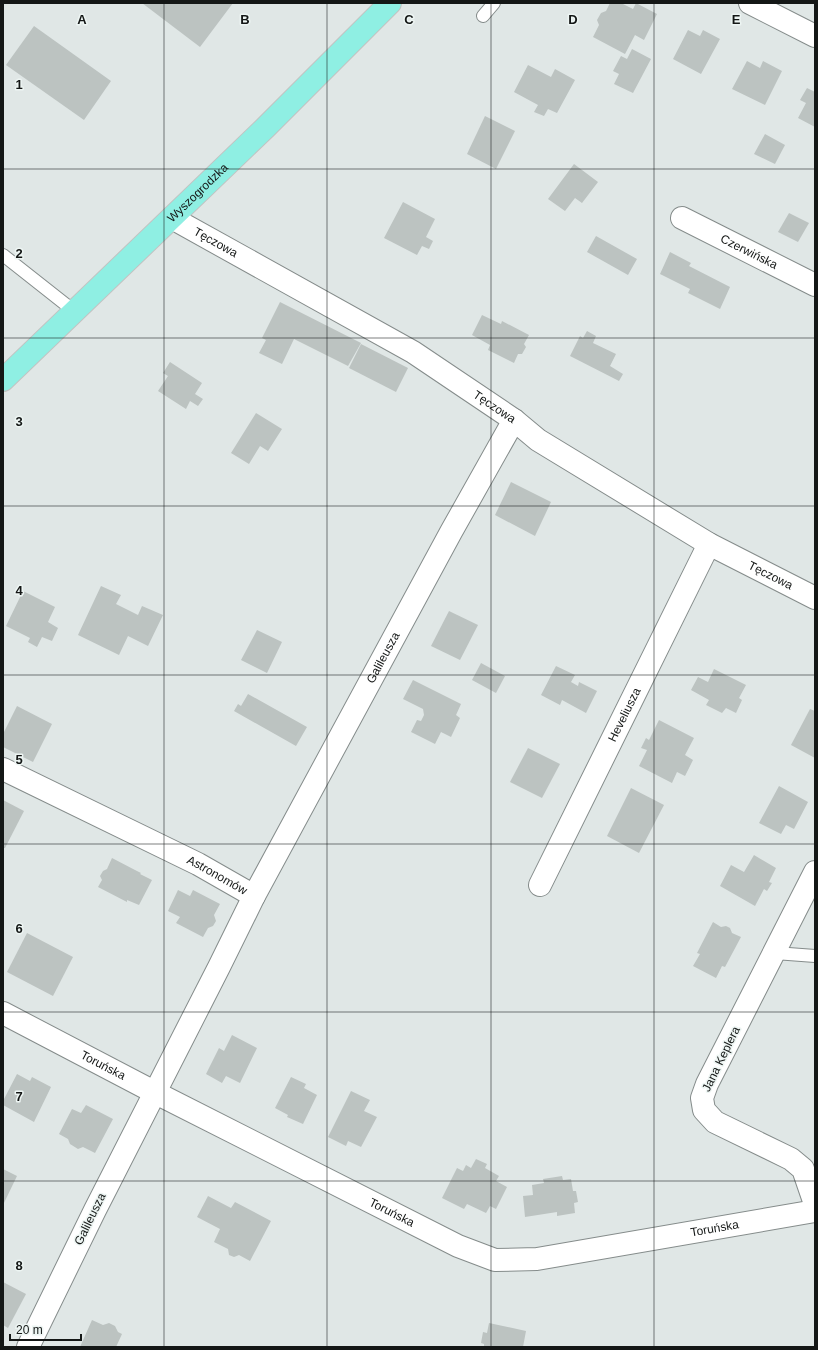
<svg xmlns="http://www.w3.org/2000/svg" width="818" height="1350" font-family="Arial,sans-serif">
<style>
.building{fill:#bcc3c1}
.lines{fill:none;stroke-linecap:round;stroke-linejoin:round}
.service-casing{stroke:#858c8b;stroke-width:14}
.minor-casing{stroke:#858c8b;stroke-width:24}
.primary-casing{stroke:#c2c3c2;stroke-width:24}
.service{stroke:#fff;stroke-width:12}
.minor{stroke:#fff;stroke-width:22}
.primary{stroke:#8fefe3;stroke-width:22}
.grid{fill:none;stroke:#141716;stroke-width:1;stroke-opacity:0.55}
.labels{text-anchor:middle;stroke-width:3;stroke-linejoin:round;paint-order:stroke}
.street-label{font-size:12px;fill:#141716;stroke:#edf5f3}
.grid-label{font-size:13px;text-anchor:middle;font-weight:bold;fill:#141716;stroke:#edf5f3;stroke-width:3;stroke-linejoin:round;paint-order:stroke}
</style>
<rect width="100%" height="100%" fill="#e0e7e6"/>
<g class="building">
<path d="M142 3H233L200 47Z"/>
<path d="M610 3H621L633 9 636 3 657 14 644 40 635 35 625 54 593 37 599 25 597 20 601 13 606 11Z"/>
<path d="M34 26 111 81 84 120 6 65Z"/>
<path d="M688 30 700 36 703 30 720 39 701 74 673 59Z"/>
<path d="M632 49 651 59 633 93 614 84 619 74 613 71 621 56 627 59Z"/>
<path d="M747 61 760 68 763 61 782 71 765 105 732 89Z"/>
<path d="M528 65 551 77 555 69 575 80 557 113 548 109 544 116 534 112 538 105 514 92Z"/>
<path d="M807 88 815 92V127L798 118 806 103 800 100Z"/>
<path d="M485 116 515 131 496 169 467 154Z"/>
<path d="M765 134 785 145 775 164 754 154Z"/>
<path d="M574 164 598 182 582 203 575 198 565 211 548 199Z"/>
<path d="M403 202 435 219 426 237 433 241 429 249 422 246 417 255 384 238Z"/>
<path d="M789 213 809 223 798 242 778 232Z"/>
<path d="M596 236 637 259 628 275 587 252Z"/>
<path d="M670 252 691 263 689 266 730 287 720 309 688 293 690 289 660 274Z"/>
<path d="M280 302 361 343 348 366 294 339 282 364 259 353 266 340 262 338Z"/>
<path d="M482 315 501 324 502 321 529 335 524 344 526 347 522 354H518L514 363 488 350 490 345 472 335Z"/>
<path d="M587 331 596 336 593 343 616 354 610 366 623 374 619 381 570 356 580 336 583 338Z"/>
<path d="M361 344 408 368 396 392 349 368Z"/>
<path d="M170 362 202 383 195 394 203 399 198 406 190 401 186 409 158 391 168 376 163 373Z"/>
<path d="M256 413 282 429 268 451 260 446 249 464 231 453Z"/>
<path d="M511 482 551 502 535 536 495 515Z"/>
<path d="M101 586 121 595 116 604 138 615 142 606 163 615 148 646 128 636 119 655 78 635Z"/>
<path d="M23 591 55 607 48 622 58 628 52 641 42 637 37 647 28 642 30 638 6 626Z"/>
<path d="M449 611 478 625 460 660 431 646Z"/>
<path d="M257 630 282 642 267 673 241 660Z"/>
<path d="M481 663 505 676 496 693 472 680Z"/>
<path d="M556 666 575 675 571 682 578 686 579 682 597 691 586 713 562 700 560 705 541 695Z"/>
<path d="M714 669 746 685 739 698 742 700 736 713 726 708 722 713 706 705 709 700 691 690 698 677 708 682Z"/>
<path d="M413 680 461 704 456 715 460 718 451 737 441 732 435 744 411 732 417 720 421 721 424 715 423 709 403 699Z"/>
<path d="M248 694 307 727 296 746 234 711 238 704 241 706Z"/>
<path d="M17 706 52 724 33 762 3 747V734Z"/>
<path d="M810 709 815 711V758L791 745Z"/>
<path d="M659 720 694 738 685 755 693 760 685 776 677 772 672 783 639 766 647 750 641 748 646 738 649 740Z"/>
<path d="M528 748 560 764 542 798 510 782Z"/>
<path d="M779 786 808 802 794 829 786 825 781 834 759 823Z"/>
<path d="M631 788 664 805 639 853 607 836Z"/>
<path d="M3 800 24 811 5 848H3Z"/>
<path d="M754 855 776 868 769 882 772 883 767 891 764 889 755 906 720 886 731 865 744 872Z"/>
<path d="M112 858 135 870 141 873 140 874 152 880 139 905 127 900V902L98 887 102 880 100 876 103 871 107 869Z"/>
<path d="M178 890 190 896 193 890 220 904 214 915 216 921 213 926 208 928 203 937 176 923 180 917 168 911Z"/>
<path d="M713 922 721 927 726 926 730 928 732 933 741 937 725 967 722 966 716 978 693 966 700 954 697 953Z"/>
<path d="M27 933 73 957 53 996 7 972Z"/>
<path d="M232 1035 257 1048 240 1083 226 1076 222 1083 206 1074 219 1048 224 1051Z"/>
<path d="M17 1074 30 1081 32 1077 51 1087 34 1122 3 1105V1101Z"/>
<path d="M291 1077 306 1084 304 1088 317 1095 303 1124 287 1117 288 1115 275 1108Z"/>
<path d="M351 1091 370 1100 364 1111 377 1117 361 1147 348 1141 346 1146 328 1137Z"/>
<path d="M86 1105 113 1119 95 1153 83 1147 78 1149 70 1144 68 1139 59 1134 72 1109 81 1113Z"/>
<path d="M476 1159 487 1164 485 1168 499 1176 496 1181 507 1187 496 1209 490 1206 486 1213 467 1204 464 1209 442 1198 457 1168 463 1171 466 1165 471 1168Z"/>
<path d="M3 1169 17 1176 3 1205Z"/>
<path d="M562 1176 563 1180 571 1179 573 1191H576L578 1202 574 1203 575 1213 557 1216V1212L525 1217 523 1196 533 1195 532 1185 544 1183 543 1179Z"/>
<path d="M208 1196 231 1208 235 1202 271 1221 250 1261 239 1255 234 1257 229 1255 228 1249 214 1242 220 1229 197 1217Z"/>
<path d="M3 1282 26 1294 8 1328 3 1325Z"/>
<path d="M92 1320 103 1325 109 1323 115 1326 118 1332 122 1334 116 1347H80Z"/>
<path d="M489 1323 526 1331 523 1347H484V1344L481 1343 483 1332 487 1333Z"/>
</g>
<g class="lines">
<defs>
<g id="service">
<path d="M483 16 494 3"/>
<path d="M3 255 74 311"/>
<path d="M775 953 815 956"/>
</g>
<g id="minor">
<path d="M750 3 815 36"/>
<path id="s1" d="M172 218 413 352 514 420 538 440 709 544 815 598"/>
<path id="s2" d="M682 218 815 285"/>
<path id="s3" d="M3 769 198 864 254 896 219 967 95 1210 28 1347"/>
<path d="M815 872 707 1084 702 1098 704 1110 715 1122 791 1159 803 1169 815 1204"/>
<path id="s4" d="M540 885 709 544"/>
<path id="s5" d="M254 896 451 532 514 420"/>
<path id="s6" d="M3 1013 154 1092 458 1246 495 1260 537 1259 815 1211"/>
</g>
<g id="primary">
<path id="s7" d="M3 380 266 127 390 3"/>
</g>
</defs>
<use href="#service" class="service-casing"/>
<use href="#minor" class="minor-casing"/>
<use href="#primary" class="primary-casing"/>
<use href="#service" class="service"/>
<use href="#minor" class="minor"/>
<use href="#primary" class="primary"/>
</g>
<path class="grid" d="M164 3V1347M327 3V1347M491 3V1347M654 3V1347M3 169H815M3 338H815M3 506H815M3 675H815M3 844H815M3 1012H815M3 1181H815"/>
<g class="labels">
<g class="street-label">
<text dy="4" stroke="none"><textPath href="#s7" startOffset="270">Wyszogrodzka</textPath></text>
<text dy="4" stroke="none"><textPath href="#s1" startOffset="50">Tęczowa</textPath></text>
<text dy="4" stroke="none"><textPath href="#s2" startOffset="75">Czerwińska</textPath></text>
<text dy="4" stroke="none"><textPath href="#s1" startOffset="374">Tęczowa</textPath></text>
<text dy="4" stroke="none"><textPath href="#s1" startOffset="698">Tęczowa</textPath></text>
<text dy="4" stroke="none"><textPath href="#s5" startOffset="271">Galileusza</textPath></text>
<text dy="4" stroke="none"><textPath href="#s4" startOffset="190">Heveliusza</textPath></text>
<text dy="4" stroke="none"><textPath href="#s3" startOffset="239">Astronomów</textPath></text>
<text transform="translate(721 1059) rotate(-64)" y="4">Jana Keplera</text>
<text dy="4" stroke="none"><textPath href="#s6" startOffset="113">Toruńska</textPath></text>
<text dy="4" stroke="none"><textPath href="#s6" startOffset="437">Toruńska</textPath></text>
<text transform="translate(90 1219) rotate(-64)" y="4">Galileusza</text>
<text dy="4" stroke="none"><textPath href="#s6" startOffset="773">Toruńska</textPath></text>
</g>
</g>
<g class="grid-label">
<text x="82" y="24">A</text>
<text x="245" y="24">B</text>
<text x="409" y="24">C</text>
<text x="573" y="24">D</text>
<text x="736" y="24">E</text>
<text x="19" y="89">1</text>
<text x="19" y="258">2</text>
<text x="19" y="426">3</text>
<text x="19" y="595">4</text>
<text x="19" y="764">5</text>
<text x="19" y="933">6</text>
<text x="19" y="1101">7</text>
<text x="19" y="1270">8</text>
</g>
<rect width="818" height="1350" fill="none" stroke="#141716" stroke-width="8"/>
<path d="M10 1334v6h71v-6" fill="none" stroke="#141716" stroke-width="2"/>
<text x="16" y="1334" font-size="12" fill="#141716" stroke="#edf5f3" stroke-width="3" paint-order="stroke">20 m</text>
</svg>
